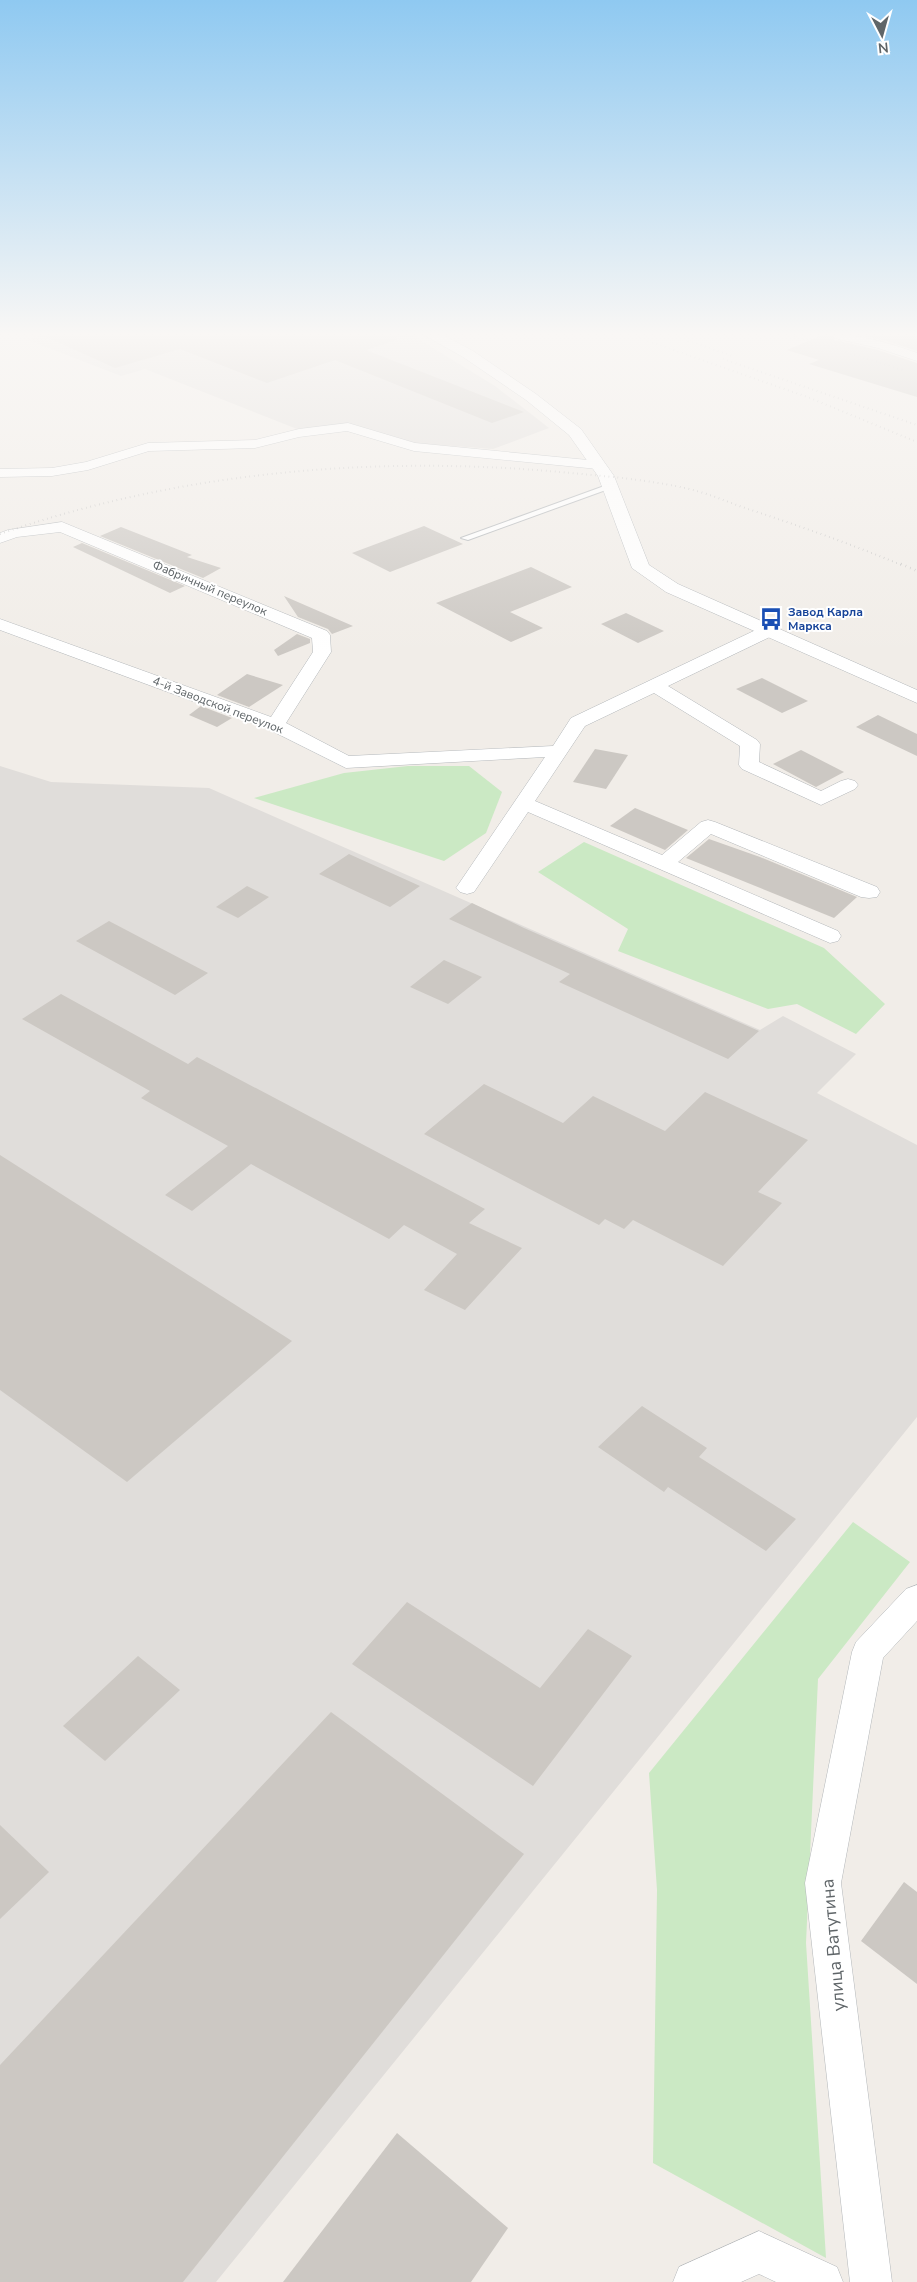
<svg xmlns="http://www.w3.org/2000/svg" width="917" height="2282" font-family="'Nunito Sans',sans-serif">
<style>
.industrial{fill:#e0ddda}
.green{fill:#cbe9c4}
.building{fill:#ccc8c3}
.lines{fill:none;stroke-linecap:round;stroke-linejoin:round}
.service-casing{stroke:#b3b7ba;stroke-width:2}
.minor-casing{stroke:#b3b7ba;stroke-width:1}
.tertiary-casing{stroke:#b3b7ba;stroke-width:1}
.service{fill:#fff;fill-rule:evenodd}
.minor{fill:#fff;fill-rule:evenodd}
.tertiary{fill:#fff;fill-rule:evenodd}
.rail-far1{stroke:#b4b5b6;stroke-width:2;stroke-dasharray:0.5 4;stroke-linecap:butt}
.rail{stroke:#b4b5b6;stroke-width:2.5;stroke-dasharray:0.5 4.5;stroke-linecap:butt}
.labels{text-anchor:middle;stroke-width:4;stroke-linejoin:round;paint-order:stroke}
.far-street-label{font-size:12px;fill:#5f6568;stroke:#fff}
.far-transit-label{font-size:12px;font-weight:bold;fill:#164399;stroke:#fff;text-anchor:start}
.near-street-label{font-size:18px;fill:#5f6568;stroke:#fff}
</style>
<rect width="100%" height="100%" fill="#f1ede8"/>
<g class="industrial">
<path d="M43 335H412L495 386 549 428 493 449 413 443 352 425 297 429 145 369 121 376 28 340Z"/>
<path d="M0 766 51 782 209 788 760 1030 783 1016 856 1054 817 1093 917 1145V1417L216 2282H0Z"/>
</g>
<g class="green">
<path d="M408 766H469L502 792 486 833 444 861 254 798 344 773Z"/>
<path d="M584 842 824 948 885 1004 856 1034 797 1004 768 1009 618 951 628 929 538 872Z"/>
<path d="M853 1522 910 1562 818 1679 806 1943 826 2258 653 2163 657 1890 649 1773Z"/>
</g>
<g class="building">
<path d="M42 335H397V340L366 350 524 412 492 423 335 360 267 383 180 349 115 368Z"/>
<path d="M822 335H831L834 340 878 350 917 363V397L809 364 819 360 787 350Z"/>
<path d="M861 335H917V351L887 341Z"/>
<path d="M424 526 463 544 390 572 352 553Z"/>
<path d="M121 527 192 555 187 557 221 568 203 578 100 536Z"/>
<path d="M82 543 185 586 170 593 73 547Z"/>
<path d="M531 567 572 587 510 612 543 628 511 642 436 603Z"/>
<path d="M284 596 353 626 332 634 328 629 298 617Z"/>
<path d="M626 613 664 631 638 643 601 624Z"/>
<path d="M297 634 310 639V643L278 656 274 650Z"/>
<path d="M247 674 283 685 249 707 217 695Z"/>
<path d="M762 678 808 701 782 713 736 689Z"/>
<path d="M201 706 232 718 217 727 189 715Z"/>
<path d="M878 715 917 734V756L856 727Z"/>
<path d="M595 749 628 755 606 789 573 782Z"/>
<path d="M801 750 844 772 816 787 773 764Z"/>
<path d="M635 808 688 830 665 850 610 826Z"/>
<path d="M709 839 760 857 857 897 834 918 686 858Z"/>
<path d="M349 854 360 859 420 886 390 907 319 874Z"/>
<path d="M247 886 269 897 238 918 216 907Z"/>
<path d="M472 903 524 928 759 1031 728 1059 559 982 570 974 449 919Z"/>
<path d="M109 921 208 973 175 995 76 941Z"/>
<path d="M444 960 482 977 448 1004 410 987Z"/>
<path d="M61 994 188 1064 197 1057 485 1209 469 1223 522 1248 465 1310 424 1290 457 1254 404 1225 389 1239 251 1164 192 1211 165 1195 228 1146 141 1098 150 1091 22 1019Z"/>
<path d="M484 1084 563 1123 593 1096 665 1131 705 1092 808 1140 758 1192 782 1203 723 1266 633 1220 624 1229 605 1219 599 1225 424 1134Z"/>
<path d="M0 1155 292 1341 127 1482 0 1390Z"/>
<path d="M642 1406 707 1448 699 1457 796 1519 766 1551 668 1487 664 1492 598 1447Z"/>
<path d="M407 1602 540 1688 588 1629 632 1656 533 1786 352 1664Z"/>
<path d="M138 1656 180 1690 105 1761 63 1726Z"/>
<path d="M331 1712 524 1854 183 2282H0V2065Z"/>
<path d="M0 1825 49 1872 0 1919Z"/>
<path d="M904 1882 917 1892V1984L861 1941Z"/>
<path d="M397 2133 508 2228 471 2282H283Z"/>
</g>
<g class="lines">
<defs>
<path id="service" d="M607 485 614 487 468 540 461 538Z"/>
<g id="minor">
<path d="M833 335C863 335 889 343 917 353V361L878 348 834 338Z"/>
<path d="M348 423 415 443 598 461 605 465 598 469 414 451 347 431 299 437 255 448 149 451 88 470 52 476 0 477V469L52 468 86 462 148 443 255 440 299 429Z"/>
<path d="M62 522 327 631 330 635 331 652 286 723 349 756 553 746 571 718 762 627H774L777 631 774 635 668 686 757 740 760 744 759 762 821 791 841 781 848 779 855 781 858 785 855 789 821 805 742 769 739 765 740 746 654 693 585 726 535 801 662 855 701 822 708 820 715 822 877 887 880 892 877 897 869 898 861 897 711 834 678 862 838 931 841 936 838 941 830 943 528 812 474 892 467 894 460 892 456 888 545 757 346 768 268 729 0 630V619L271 717 313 652 312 638 60 532 17 537 0 543V533L8 530Z"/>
<path d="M917 1585V1621L883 1658 841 1883 892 2282H850L805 1883 852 1652 856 1642 906 1589Z"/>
<path d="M759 2231 837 2267 843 2282H776L759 2274 741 2282H673L679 2267Z"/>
</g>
<path id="tertiary" d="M424 335H443L473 351 536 394 581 429 614 476 649 565 678 584 917 690V703L666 592 632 568 598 476 569 435 526 400 463 357Z"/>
</defs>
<use href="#service" class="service-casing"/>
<use href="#minor" class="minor-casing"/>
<use href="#tertiary" class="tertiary-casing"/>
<use href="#service" class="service"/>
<use href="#minor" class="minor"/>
<use href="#tertiary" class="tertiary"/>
<g class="rail-far1">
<path d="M631 335 810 398 917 442"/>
<path d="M671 335 733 356"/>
<path d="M790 335 903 370"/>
<path d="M723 359 917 425"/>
<path d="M0 534C178 472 373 455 560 472 602 476 644 479 685 488 704 492 723 500 742 507 797 525 851 544 904 566"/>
</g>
<path class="rail" d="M901 564 917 571"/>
</g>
<linearGradient id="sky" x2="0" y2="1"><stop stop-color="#8fc9f1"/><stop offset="0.51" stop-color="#f9f7f5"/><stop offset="1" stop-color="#f9f7f5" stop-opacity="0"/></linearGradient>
<rect width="917" height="655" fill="url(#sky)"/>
<defs>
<symbol id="bus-bare" viewBox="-9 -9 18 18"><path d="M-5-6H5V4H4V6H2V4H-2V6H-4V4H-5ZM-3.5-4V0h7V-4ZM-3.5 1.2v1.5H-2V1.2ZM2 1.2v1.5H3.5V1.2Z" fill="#1a4fb4" stroke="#fff" stroke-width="2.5" paint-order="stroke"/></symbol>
</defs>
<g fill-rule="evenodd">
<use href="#bus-bare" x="755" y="603" width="32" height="32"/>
</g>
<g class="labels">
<g class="far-street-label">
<text transform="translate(210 588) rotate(23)" y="4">Фабричный переулок</text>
<text transform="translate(218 705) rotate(21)" y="4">4-й Заводской переулок</text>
</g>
<g class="far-transit-label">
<text x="788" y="616">Завод Карла<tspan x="788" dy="14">Маркса</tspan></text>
</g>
<g class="near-street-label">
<text transform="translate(833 1945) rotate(-95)" y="6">улица Ватутина</text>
</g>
</g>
<g transform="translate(882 35) rotate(174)" stroke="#ffffff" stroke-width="4" paint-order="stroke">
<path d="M0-4L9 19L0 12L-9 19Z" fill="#5f6568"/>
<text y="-8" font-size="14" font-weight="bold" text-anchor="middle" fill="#5f6568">N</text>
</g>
</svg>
